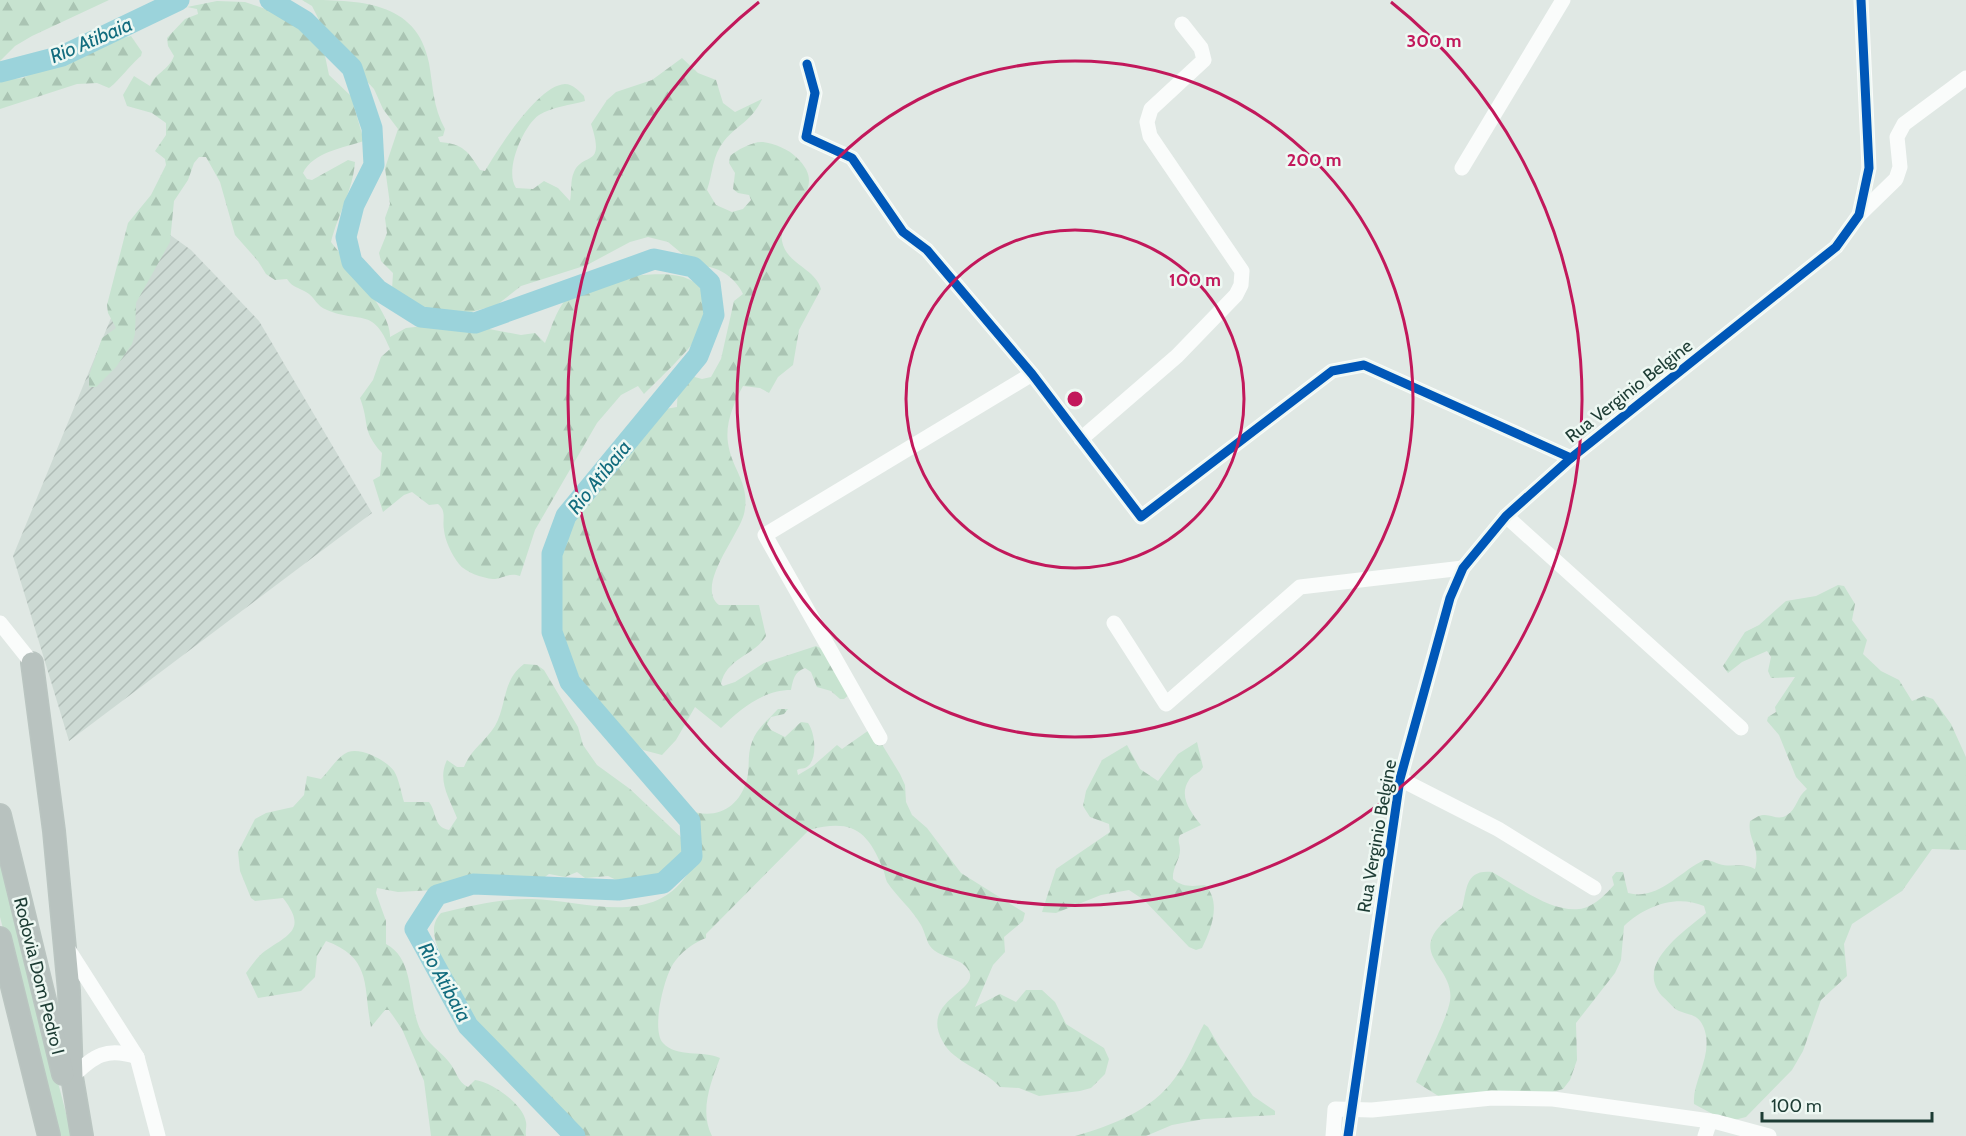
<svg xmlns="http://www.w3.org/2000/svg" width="1966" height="1136" font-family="Cabin,sans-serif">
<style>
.industrial{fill:url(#industrial-furrows)}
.green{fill:#c7e3d0}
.forest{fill:url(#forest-firs)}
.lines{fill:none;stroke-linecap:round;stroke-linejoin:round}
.river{stroke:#9bd3db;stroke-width:21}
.highway-casing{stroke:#bac5c1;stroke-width:24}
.minor{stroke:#fafcfb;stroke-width:15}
.highway{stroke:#b8c2bf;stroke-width:21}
.cycleway-casing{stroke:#eef8f3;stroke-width:13}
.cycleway{stroke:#0057b8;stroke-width:9}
.ring{fill:none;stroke:#c2185b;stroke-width:3}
.labels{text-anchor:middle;stroke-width:5;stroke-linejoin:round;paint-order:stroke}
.street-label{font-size:18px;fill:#1d3c34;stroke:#eef8f3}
.water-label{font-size:20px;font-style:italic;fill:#126c7e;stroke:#eef8f3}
.centre{fill:#c2185b;stroke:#eef8f3;stroke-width:3}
.ring-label{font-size:18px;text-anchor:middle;font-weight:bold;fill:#c2185b;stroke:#eef8f3;stroke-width:5;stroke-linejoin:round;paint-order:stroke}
</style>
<defs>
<pattern id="industrial-furrows" width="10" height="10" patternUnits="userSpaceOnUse" patternTransform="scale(1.5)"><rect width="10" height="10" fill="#cddad4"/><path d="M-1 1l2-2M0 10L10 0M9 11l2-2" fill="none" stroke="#b0bcb7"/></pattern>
<pattern id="forest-firs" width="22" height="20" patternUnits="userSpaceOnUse" patternTransform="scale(1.5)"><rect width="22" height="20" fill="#c7e3d0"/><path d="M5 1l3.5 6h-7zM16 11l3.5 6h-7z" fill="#aac4b3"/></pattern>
</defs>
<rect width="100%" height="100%" fill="#e0e8e4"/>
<path class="industrial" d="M151 221 191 250 259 321 372 513 69 741 13 556Z"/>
<path class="green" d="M0 842 10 899 72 1136H57L0 917Z"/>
<g class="forest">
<path d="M0 0H109L32 36 15 46 0 61Z"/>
<path d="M302 0C358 0 417 0 429 63 433 86 433 108 445 129L443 136 438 137 440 142C463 144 468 151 480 170L485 171C498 149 538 85 565 84 573 84 579 91 584 96L585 101C571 105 552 107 539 115 523 126 504 171 516 188L533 189 544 181 558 188 570 201C572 192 570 180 574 172 583 151 606 169 591 124L607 100 616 92 652 80 682 58 698 73 716 80 723 103 735 112 762 99C752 121 738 124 724 141 712 156 713 173 707 190L716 205 732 212 743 209 751 200 749 195 738 193 733 189 735 173 729 163 730 156C737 150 753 141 763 142 773 143 790 150 796 157 834 192 776 209 782 241 786 264 815 268 821 289L799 330 793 365 778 377 769 393 760 388 743 386C734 403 725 423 728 443 732 471 751 483 744 514 738 537 695 586 719 605H759L766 636C754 656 726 658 721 684L723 686 735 682 764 663 816 646 824 650 850 694 844 699H840L831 691 817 687 811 672 805 668C794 672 793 680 791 690 763 690 740 709 721 728L695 707 676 740 662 755 643 750 586 694 572 660 562 646 552 611 546 603 545 587 550 562 583 491 619 448 640 416 647 412 677 407C678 393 677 382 691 376L702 379 711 377 721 359 734 301 743 294C735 277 716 264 698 267L668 242 648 237 630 242 587 265 521 286 493 308C483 307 476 312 466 313 442 316 408 308 392 290L393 273 381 261 379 253 387 233 385 218 390 204 385 168 398 129 383 109 374 89 330 42 312 6Z"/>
<path d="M217 1 245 2 286 16 324 51 329 75 351 96 364 141C343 148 313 152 303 173L307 179 312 180 348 160 355 162C353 190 338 214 331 242 346 262 392 313 390 337L406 328 424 326 459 330 489 329 521 335 535 333 545 343C553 325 557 304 574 292 589 280 608 279 627 277 657 273 714 267 704 315 702 320 702 328 700 333 694 346 656 382 644 394L638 386 621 395 597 423 535 530 520 576C508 572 503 579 493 579 482 578 465 572 459 564 452 555 445 541 444 530 442 520 447 511 438 504L429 505 412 492 404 495 383 512 373 480 380 476 382 453C361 430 370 424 360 398L373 380 381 357 390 349C373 306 360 324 327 310 316 306 315 297 306 292 298 287 293 288 287 279L275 280 266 274 258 261 235 235 220 182 206 157H199L194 163 188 180 174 201 170 242 136 303 135 334 132 344 116 367 96 387H89V376L102 338 116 328 108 313 107 305 128 223 151 195 166 165 165 159 155 151 166 135V123L152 113 127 106 123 95 134 76 150 86C155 73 169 70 174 56L168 46 167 38 185 19 198 14 197 9 187 7Z"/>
<path d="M131 36 142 52 141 56C131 64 117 83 109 88L97 83 77 84 0 109V80L23 78 97 40 100 44Z"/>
<path d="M1838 585 1844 586 1855 604 1852 620 1867 640 1863 654 1881 671 1899 680 1912 701 1924 696 1933 699 1951 724 1966 757V850L1932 849 1902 891 1852 924 1844 944 1847 976 1821 1000 1803 1051 1792 1070 1746 1117 1734 1120 1720 1118 1694 1104C1692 1080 1714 1056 1704 1028 1698 1014 1692 1016 1679 1011 1674 1009 1667 1000 1662 996 1634 964 1684 932 1706 913L1704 906C1676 894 1645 906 1624 926L1621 960 1615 973 1576 1023 1577 1060 1570 1080 1563 1089 1543 1095 1440 1097 1416 1082C1424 1063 1447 1019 1450 1001 1456 963 1395 953 1462 908 1467 890 1465 869 1492 872 1516 885 1550 912 1579 909 1593 908 1606 894 1614 885L1612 877 1616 872H1623L1628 893C1658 901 1679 872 1704 860 1711 860 1713 862 1719 864 1731 868 1742 862 1755 869 1761 846 1747 840 1750 821 1754 819 1759 815 1763 815 1772 814 1778 821 1787 815 1797 809 1797 796 1807 789L1796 777 1779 735 1767 721 1768 717 1776 712 1775 707 1795 677 1771 678 1768 671 1771 657 1767 651 1742 662 1728 673 1723 666 1745 632 1759 625 1786 601 1816 596Z"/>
<path d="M524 664 537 665 544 670 578 727 583 745 597 765 630 789 684 840V852L670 874 657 881 633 888 608 876 585 878 577 872 565 877 549 874 538 882 527 884 491 882 468 878 434 890 398 892 377 888 376 893 386 921V944C416 960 407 1003 421 1031 428 1044 440 1051 449 1062 456 1070 458 1083 468 1087L475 1080C492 1082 523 1104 526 1122 527 1126 525 1131 526 1136H431L424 1081 402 1029 389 1010H385L371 1027C363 988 373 958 326 941L317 956 315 977 301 991 258 998 246 973C252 965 258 956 265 951 290 934 307 929 283 898L255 901 251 898 240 871 238 852 255 819 266 813 293 807 304 795 307 776 321 779C329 771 338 756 348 752 361 747 386 760 394 771 399 779 401 792 404 802H429C437 812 433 827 449 830L457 818C449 798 437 780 447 760L457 767H464C471 749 485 742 495 726 507 705 502 680 524 664Z"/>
<path d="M778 709H788L784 714 771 717 767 724 771 730 785 737 801 722 808 723C815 732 819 762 805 768 802 769 800 768 797 770L798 775 813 766 837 745 842 749 872 728 900 774 905 785 906 802 912 815 927 828 961 873 1025 913 1023 921 1004 937 1005 952 993 965 975 1007 1000 994 1016 1002 1026 990H1042L1055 1002 1066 1024 1104 1048 1109 1059 1105 1074 1091 1088 1080 1091 1039 1096 1019 1088 1000 1087C984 1069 954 1063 943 1042 920 1002 974 993 970 974 965 956 940 960 930 946 926 940 925 932 921 925 912 909 897 897 887 882 885 878 885 873 883 869 867 829 851 819 809 830L706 934V938C693 943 681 952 673 964 664 978 651 1030 663 1043 676 1058 704 1050 720 1058 711 1082 699 1111 712 1136H745H575C553 1120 537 1097 517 1078 497 1059 469 1040 455 1017 445 1001 450 980 444 963 437 945 427 928 441 913 470 906 502 898 532 899 580 900 647 926 683 880 705 854 698 839 686 809 713 821 739 810 747 779 750 767 747 754 752 742 756 729 769 719 778 709Z"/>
<path d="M1197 742 1203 767C1200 774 1192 774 1189 780 1178 796 1191 813 1201 825L1180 835C1177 842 1180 843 1180 850 1180 860 1172 868 1173 879 1183 888 1194 886 1205 885 1222 902 1211 930 1202 948L1196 950 1189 947 1144 900 1129 890 1101 895 1056 913 1042 912 1056 869 1110 832 1109 824 1090 817 1083 806 1086 791 1102 760 1127 745 1140 769 1158 781 1178 754Z"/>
<path d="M1204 1024 1208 1027 1220 1048 1253 1096 1275 1111V1115L1204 1119 1172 1125 1146 1136H1075C1113 1125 1151 1111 1175 1078 1187 1062 1195 1041 1204 1024Z"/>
</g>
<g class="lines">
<g class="river">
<path d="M270 0 305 21 352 68 372 128 374 165 354 205 346 237 352 262 378 290 421 317 475 323 654 259 693 267 710 283 714 315 698 356 566 516 552 554V632L570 682 690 821 692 856 663 883 618 890 473 884 437 895 415 929 468 1026 575 1136"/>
<path d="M0 72 62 56 179 0"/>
</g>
<defs>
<g id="highway">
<path d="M32 663 54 831 69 991 72 1077 82 1136"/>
<path d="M0 815 63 1074"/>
<path d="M0 938 49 1136"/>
</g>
</defs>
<use href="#highway" class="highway-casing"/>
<g class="minor">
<path d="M807 64 815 93 806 137 852 158 903 232 927 250 1032 374 1141 517 1332 371 1364 365 1571 458"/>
<path d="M1462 168 1563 0"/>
<path d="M1859 215 1896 179 1900 167 1897 137 1904 124 1966 78"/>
<path d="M1081 439 1177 356 1236 295 1241 285 1242 271 1150 136 1147 122 1151 109 1204 60 1201 48 1182 24"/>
<path d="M1506 516 1741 728"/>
<path d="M0 623 32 663"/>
<path d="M1114 623 1166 704 1300 587 1463 568"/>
<path d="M880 738 765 535 1032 374"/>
<path d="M1400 779 1498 829 1594 888"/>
<path d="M68 949 137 1057 158 1136"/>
<path d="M72 1077C94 1055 107 1047 137 1057"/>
<path d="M1333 1136 1335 1109 1372 1110 1492 1098 1553 1099 1717 1122 1769 1136"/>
<path d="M1348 1136 1400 779 1450 598 1463 568 1506 516 1571 458 1836 247 1859 215 1869 168 1861 0"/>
<path d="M1705 1136 1710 1121"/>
</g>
<use href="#highway" class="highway"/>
<defs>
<g id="cycleway">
<path d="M807 64 815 93 806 137 852 158 903 232 927 250 1032 374 1141 517 1332 371 1364 365 1571 458"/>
<path d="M1348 1136 1400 779 1450 598 1463 568 1506 516 1571 458 1836 247 1859 215 1869 168 1861 0"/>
</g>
</defs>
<use href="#cycleway" class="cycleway-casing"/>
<use href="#cycleway" class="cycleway"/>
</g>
<g class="ring">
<circle cx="1075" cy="399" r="169"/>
<circle cx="1075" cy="399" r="338"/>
<path d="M1391 2A507 507 0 1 1 759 2"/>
</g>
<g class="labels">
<g class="street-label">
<text transform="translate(1629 391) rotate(-38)" y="6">Rua Verginio Belgine</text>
<text transform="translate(1377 836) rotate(-80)" y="6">Rua Verginio Belgine</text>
<text transform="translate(39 976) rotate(76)" y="6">Rodovia Dom Pedro I</text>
</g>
<g class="water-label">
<text transform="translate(91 40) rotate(-23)" y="7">Rio Atibaia</text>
<text transform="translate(599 477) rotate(-51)" y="7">Rio Atibaia</text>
<text transform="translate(445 982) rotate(61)" y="7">Rio Atibaia</text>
</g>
</g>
<circle cx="1075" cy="399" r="9" class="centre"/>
<g class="ring-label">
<text x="1434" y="47">300 m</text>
<text x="1314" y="166">200 m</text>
<text x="1195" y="286">100 m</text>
</g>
<path d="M1762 1112v9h170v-9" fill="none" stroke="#1d3c34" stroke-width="3"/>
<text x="1771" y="1112" font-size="18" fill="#1d3c34" stroke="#eef8f3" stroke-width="4.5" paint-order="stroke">100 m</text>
</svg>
